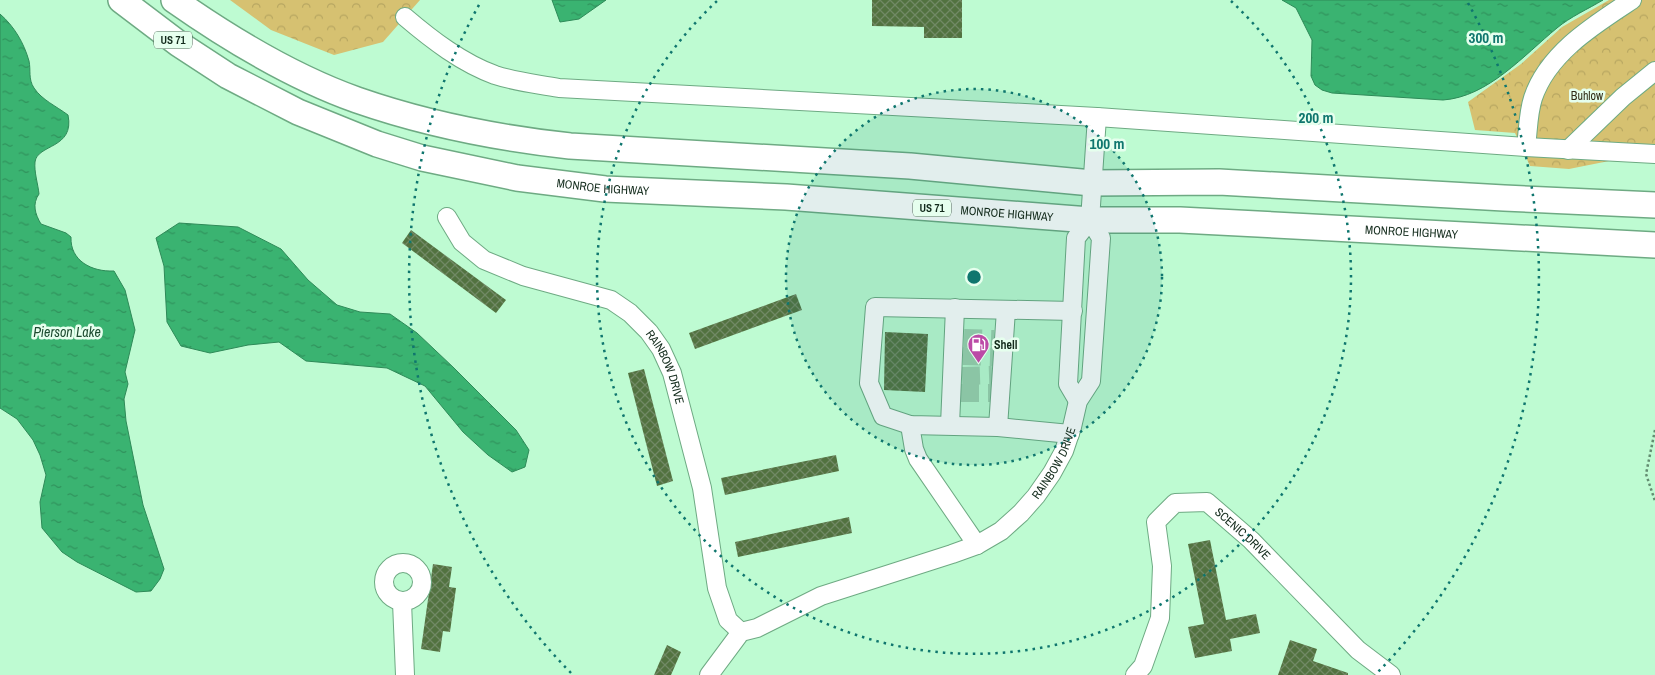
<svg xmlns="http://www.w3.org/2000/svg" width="1655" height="675" font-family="'Archivo Narrow',sans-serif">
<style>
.park{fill:url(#park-crowns)}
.water{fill:url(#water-ripples);stroke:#2e8a58}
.building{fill:url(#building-cross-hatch)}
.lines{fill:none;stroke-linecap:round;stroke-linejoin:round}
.minor-tunnel{stroke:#9cd1ae;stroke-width:18;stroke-dasharray:18 9;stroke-linecap:butt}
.minor-casing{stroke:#6eaa83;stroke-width:20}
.highway-casing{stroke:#6eaa83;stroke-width:28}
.path{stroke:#638d71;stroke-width:2.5;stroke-dasharray:2.5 2.5;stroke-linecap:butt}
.minor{stroke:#fff;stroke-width:18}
.highway{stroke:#fff;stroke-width:25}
.ring{fill:none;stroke:#0f766e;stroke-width:2.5;stroke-dasharray:2.5 5}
.labels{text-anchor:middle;stroke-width:5;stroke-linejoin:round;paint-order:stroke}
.shield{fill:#e6ffee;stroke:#526b5b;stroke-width:1}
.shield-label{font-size:11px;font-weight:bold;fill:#132b1c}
.park-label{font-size:12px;fill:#322d18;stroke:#e6ffee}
.street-label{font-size:12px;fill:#132b1c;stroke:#e6ffee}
.poi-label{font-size:12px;font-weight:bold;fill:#132b1c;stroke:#e6ffee;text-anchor:start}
.water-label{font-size:14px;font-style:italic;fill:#1e4c31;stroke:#e6ffee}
.centre{fill:#0f766e;stroke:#e6ffee;stroke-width:2.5}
.ring-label{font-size:15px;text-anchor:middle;font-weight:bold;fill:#0f766e;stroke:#e6ffee;stroke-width:5;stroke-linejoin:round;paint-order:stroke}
</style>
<defs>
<pattern id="park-crowns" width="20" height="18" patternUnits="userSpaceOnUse" patternTransform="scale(1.25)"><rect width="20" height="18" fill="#d6c171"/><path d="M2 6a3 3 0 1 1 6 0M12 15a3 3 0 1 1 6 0" fill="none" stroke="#b7a661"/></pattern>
<pattern id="water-ripples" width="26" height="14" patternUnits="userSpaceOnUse" patternTransform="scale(1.25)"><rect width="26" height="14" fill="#3ab371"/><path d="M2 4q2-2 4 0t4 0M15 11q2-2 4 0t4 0" fill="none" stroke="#30925c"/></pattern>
<pattern id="building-cross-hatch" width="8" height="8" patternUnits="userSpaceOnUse" patternTransform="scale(1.25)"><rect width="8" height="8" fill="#527240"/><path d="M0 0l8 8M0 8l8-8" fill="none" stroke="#718965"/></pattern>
</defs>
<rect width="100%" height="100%" fill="#befbd2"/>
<g class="park">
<path d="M230 0H420L383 42 334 55 271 30Z"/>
<path d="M1609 0H1655V163L1609 161 1569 169 1530 166 1515 133 1475 130 1468 102 1521 64 1562 27Z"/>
</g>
<g class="water">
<path d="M552 0H606L579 19 560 22Z"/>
<path d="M1282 0H1603C1588 9 1570 17 1557 28 1524 55 1488 97 1443 100L1332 93 1322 90 1315 85 1311 76 1312 40 1296 8Z"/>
<path d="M0 14C14 26 24 43 29 61 31 70 28 79 34 88 42 100 56 106 68 115 75 149 37 144 35 162 34 172 38 184 39 194 32 204 35 214 41 224L66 233 71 237C70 261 92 272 114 271L125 290 135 330 125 372 128 384 124 399 126 421 143 505 164 569 160 579 151 591 136 592 77 562 62 552 42 528 40 502 46 475 40 455 33 440 17 419 0 408Z"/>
<path d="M179 223 238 227 281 249 308 280 337 305 360 312 390 314 417 333 454 368 516 430 529 450 525 467 512 472 488 455 463 432 425 386 387 368 306 361 279 342 248 345 210 353 181 346 167 322 164 266 156 238Z"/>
</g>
<g class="building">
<path d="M872 0H962V38H924V27L872 26Z"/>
<path d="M411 230 506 300 496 313 402 243Z"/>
<path d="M796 294 802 310 695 349 689 333Z"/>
<path d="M885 332 928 334 925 392 884 390Z"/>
<path d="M644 369 673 481 657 486 628 373Z"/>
<path d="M836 455 839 471 725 495 721 478Z"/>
<path d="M849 517 852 533 738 557 735 542Z"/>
<path d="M1210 540 1226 620 1256 614 1260 633 1230 639 1232 651 1195 658 1188 627 1204 624 1188 544Z"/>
<path d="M433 564 452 567 449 587 456 588 450 632 443 631 440 652 421 649Z"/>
<path d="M1290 640 1317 649 1313 661 1348 673V675H1278Z"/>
<path d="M667 645 681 652 671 675H654Z"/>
</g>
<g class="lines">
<g class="minor-tunnel">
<path d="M964 338 994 339"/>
<path d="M963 356 993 357"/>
<path d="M962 376 992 375"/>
<path d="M961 393H991"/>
</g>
<defs>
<g id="minor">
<path d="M405 17C432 40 462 63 495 75 516 82 538 84 559 88L1097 117 1090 220 1076 238 1068 384 1078 401"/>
<path d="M1097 117 1526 147 1655 154"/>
<path d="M1526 147C1528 132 1528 113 1533 98 1548 53 1594 25 1632 0"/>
<path d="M1568 150 1623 97 1655 71"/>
<path id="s1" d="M447 217 462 242 484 260 523 276 611 300 630 313 649 332 661 349 672 373 702 488 717 588 728 620 741 632"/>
<path d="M910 425 914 449 918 459 977 545"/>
<path d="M950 425 955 308"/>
<path d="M998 427 1006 310"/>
<path d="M1070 434 998 427 910 425 883 416 869 383 875 307 1073 311"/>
<circle cx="403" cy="582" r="19"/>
<path d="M402 602 405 675"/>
<path id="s2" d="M709 675 741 632 757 628 821 596 952 554 977 545 1001 531 1021 513 1036 496 1052 473 1064 451 1072 427 1078 401 1091 381 1101 238 1090 220"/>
<path id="s3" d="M1135 675 1143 666 1160 618 1162 566 1156 522 1175 503 1207 502 1251 540 1358 650 1391 675"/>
</g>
<g id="highway">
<path id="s4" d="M121 0 179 44 228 76 298 112 377 144 422 158 517 178 605 189 786 197 1090 220H1180L1655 245"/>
<path d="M174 0C231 40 292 77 357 100 426 124 497 138 570 146L910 166 1092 183 1219 182 1504 198 1655 205"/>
</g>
</defs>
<use href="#minor" class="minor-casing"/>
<use href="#highway" class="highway-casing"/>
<path class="path" d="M1655 430 1646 474 1655 501"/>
<use href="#minor" class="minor"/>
<use href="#highway" class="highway"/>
</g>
<circle cx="974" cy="277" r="188" fill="#0f766e" fill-opacity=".12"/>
<g class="ring">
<circle cx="974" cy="277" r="188"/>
<path d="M1231 1A377 377 0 1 1 717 1"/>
<path d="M571 673A565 565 0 0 1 480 3M1468 3A565 565 0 0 1 1377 673"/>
</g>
<defs>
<symbol id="fuel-pin" viewBox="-11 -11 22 30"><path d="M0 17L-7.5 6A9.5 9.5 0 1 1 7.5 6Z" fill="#bb4aa6" stroke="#e6ffee"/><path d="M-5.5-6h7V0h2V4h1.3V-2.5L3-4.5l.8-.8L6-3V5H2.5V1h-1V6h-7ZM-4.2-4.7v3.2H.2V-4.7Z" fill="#fff"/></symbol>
</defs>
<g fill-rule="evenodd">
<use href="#fuel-pin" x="966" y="332" width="25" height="34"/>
</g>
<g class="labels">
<g class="shield">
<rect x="154" y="31.5" width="38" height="17" rx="4"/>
<rect x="913" y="199.5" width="38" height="17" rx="4"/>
</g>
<g class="shield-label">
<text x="173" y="44">US 71</text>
<text x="932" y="212">US 71</text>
</g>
<g class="park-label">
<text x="1587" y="100">Buhlow</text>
</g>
<g class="street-label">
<text dy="4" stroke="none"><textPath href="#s4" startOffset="526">MONROE HIGHWAY</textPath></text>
<text dy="4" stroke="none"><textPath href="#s4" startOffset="931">MONROE HIGHWAY</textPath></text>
<text dy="4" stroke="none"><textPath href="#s4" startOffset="1336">MONROE HIGHWAY</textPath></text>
<text dy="4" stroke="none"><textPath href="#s1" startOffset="280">RAINBOW DRIVE</textPath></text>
<text dy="4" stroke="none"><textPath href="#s2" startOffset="421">RAINBOW DRIVE</textPath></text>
<text dy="4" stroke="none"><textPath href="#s3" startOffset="266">SCENIC DRIVE</textPath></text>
</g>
<g class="poi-label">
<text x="994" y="349">Shell</text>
</g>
<g class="water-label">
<text x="67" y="337">Pierson Lake</text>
</g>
</g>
<circle cx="974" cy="277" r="8" class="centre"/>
<g class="ring-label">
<text x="1486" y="43">300 m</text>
<text x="1316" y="123">200 m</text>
<text x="1107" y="149">100 m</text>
</g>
</svg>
